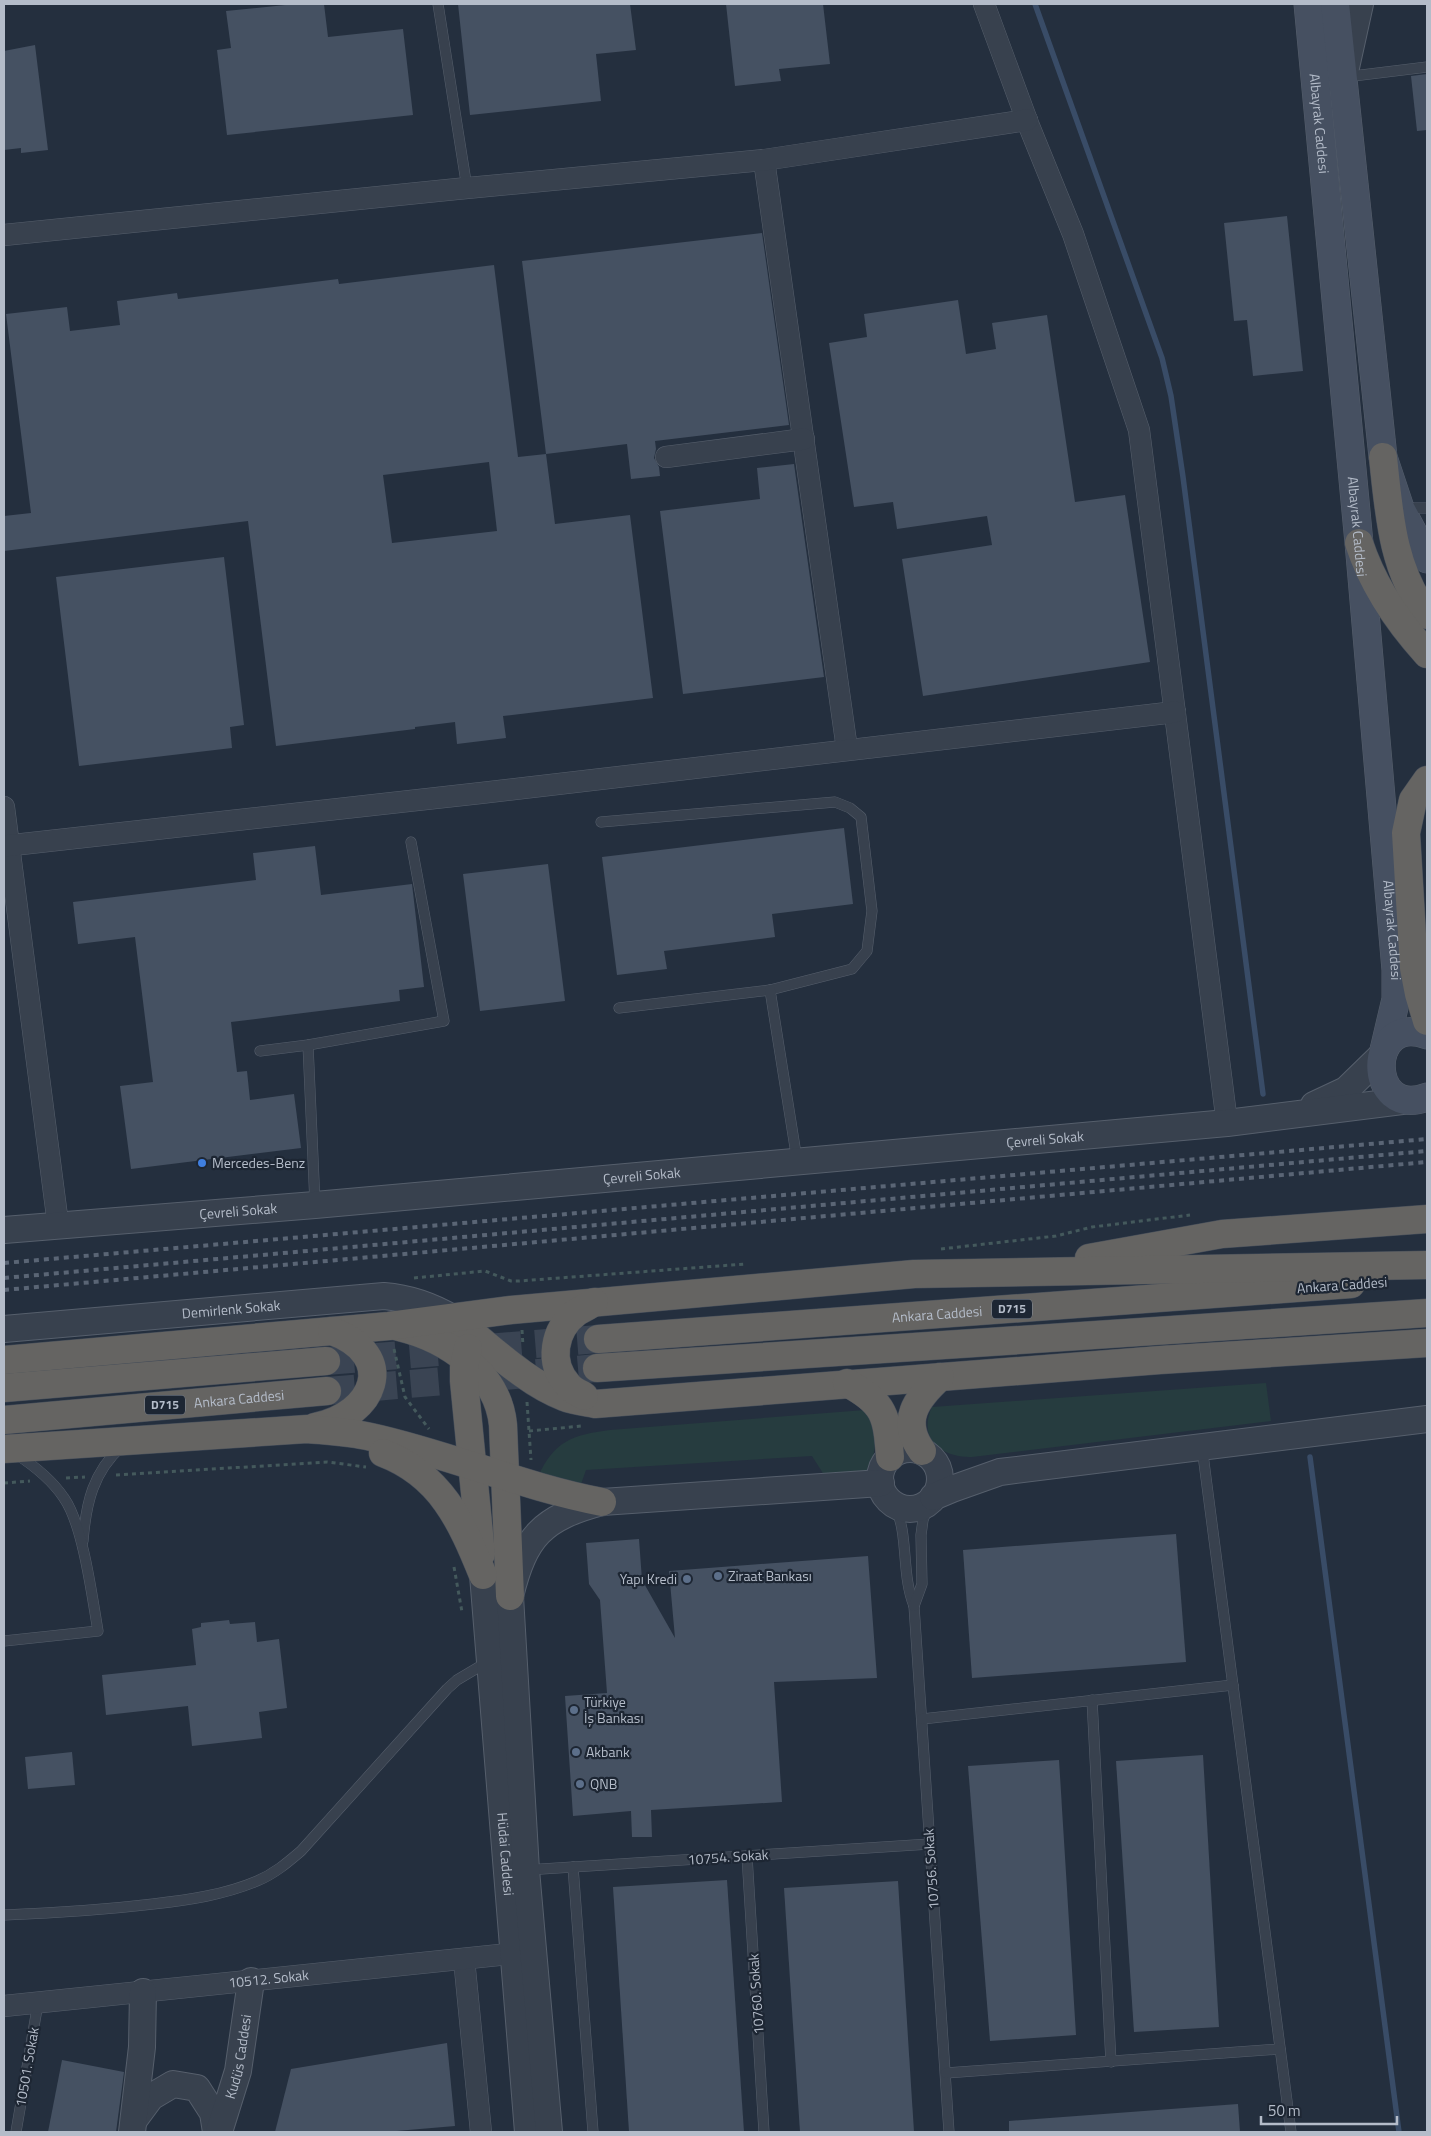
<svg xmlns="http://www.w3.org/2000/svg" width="1431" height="2136" font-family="'Titillium Web',sans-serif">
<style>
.green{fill:#263c3f}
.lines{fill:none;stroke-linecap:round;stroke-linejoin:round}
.stream{stroke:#394c67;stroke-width:5.5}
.building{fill:#455162;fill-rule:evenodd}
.trunk-tunnel{stroke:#3a4453;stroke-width:28;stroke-dasharray:28 14;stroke-linecap:butt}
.service-casing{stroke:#565f6c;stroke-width:11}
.minor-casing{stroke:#565f6c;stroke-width:22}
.tertiary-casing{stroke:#565f6c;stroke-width:28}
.secondary-casing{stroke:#565f6c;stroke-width:29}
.trunk-casing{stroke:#434c59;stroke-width:29}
.path{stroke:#44595c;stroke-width:3;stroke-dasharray:4 4;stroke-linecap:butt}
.service{stroke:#38414e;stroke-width:10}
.minor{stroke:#38414e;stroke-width:21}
.tertiary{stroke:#38414e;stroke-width:26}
.secondary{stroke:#465061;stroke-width:28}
.trunk{stroke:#656462;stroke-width:28}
.rail{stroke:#5a6575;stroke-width:4;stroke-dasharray:5 5;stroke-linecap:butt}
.shop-dot{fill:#3f7fe0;stroke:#1d2633;stroke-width:2}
.service-dot{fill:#5c6f8a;stroke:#1d2633;stroke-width:2}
.labels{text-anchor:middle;stroke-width:4.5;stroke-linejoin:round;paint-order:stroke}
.shield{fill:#1d2633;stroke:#878f9c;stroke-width:1}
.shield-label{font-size:12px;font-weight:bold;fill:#b4bcc9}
.street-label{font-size:14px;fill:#b4bcc9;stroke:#1d2633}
.poi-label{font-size:14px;fill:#b4bcc9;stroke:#1d2633;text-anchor:start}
</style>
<rect width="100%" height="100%" fill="#242f3e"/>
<g class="green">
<path d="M1266 1383 1271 1421 972 1457C942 1458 917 1439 932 1407Z"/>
<path d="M865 1410C883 1428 873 1457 868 1478H826L812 1456 586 1470 579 1490 538 1477C554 1441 572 1435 610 1430Z"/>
</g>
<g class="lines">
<g class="stream">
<path d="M1035 4 1162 358 1171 396 1183 477 1263 1094"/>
<path d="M1310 1457 1399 2132"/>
</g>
</g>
<g class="building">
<path d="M295 4H324L328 37 403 29 413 115 227 135 217 50 231 48 226 11Z"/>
<path d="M458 4H630L636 50 596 54 601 101 470 115Z"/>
<path d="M726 4H823L830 64 779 69 781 81 735 86Z"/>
<path d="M35 45 48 150 21 153V148L4 150V51Z"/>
<path d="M1427 74V130L1417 131 1411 76Z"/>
<path d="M1287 216 1303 371 1253 376 1247 320 1234 321 1224 223Z"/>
<path d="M762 233 789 425 655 441 656 449 654 458 659 467 660 476 631 479 627 444 546 454 522 261Z"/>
<path d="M494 265 518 457 546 454 555 524 630 515 653 698 503 716 506 738 457 744 455 722 415 727V729L276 746 248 521 4 551V516L31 513 6 314 67 307 70 331 120 325 117 301 177 293 178 299 338 279 339 284ZM489 462 497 531 392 543 383 475Z"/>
<path d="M958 300 966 354 996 349 992 323 1047 315 1075 502 1125 495 1150 662 923 696 902 559 992 545 987 516 897 529 893 502 854 507 829 343 867 337 864 314Z"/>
<path d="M794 464 824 677 683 694 660 511 760 499 757 468Z"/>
<path d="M224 557 244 725 230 727 232 748 79 766 56 577Z"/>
<path d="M844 828 853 904 772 914 775 937 664 951 667 969 617 975 602 857Z"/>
<path d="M315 846 321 895 412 884 424 987 399 990 400 1001 231 1022 237 1072 247 1071 250 1100 294 1094 301 1148 131 1169 120 1086 153 1082 135 937 78 944 73 902 256 880 253 853Z"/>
<path d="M548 864 565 1001 480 1011 463 874Z"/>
<path d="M1176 1534 1186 1662 972 1678 963 1550Z"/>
<path d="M639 1539 642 1580 675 1638 669 1571 868 1556 877 1678 774 1682 782 1802 651 1810 652 1837H632L631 1811 573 1816 565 1696 607 1693 600 1600 589 1584 586 1543Z"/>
<path d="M229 1620 230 1624 255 1622 257 1642 279 1639 287 1708 259 1712 262 1738 192 1746 188 1706 106 1715 102 1675 196 1665 192 1629 201 1627V1623Z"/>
<path d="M72 1752 75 1785 28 1789 25 1757Z"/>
<path d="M1203 1755 1219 2027 1134 2032 1116 1761Z"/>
<path d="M1059 1760 1076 2035 990 2041 968 1766Z"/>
<path d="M727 1880 744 2132H629L613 1887Z"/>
<path d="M898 1881 914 2132H800L784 1888Z"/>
<path d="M447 2043 455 2126 385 2132H275L291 2069Z"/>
<path d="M62 2060 124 2072 116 2132H48Z"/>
<path d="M1238 2104 1240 2132H1009V2121Z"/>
</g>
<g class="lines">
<g class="trunk-tunnel">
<path d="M326 1361 598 1339"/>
<path d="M327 1391 597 1368"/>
</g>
<defs>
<g id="service">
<path d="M438 4 467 188"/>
<path d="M1345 77 1427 67"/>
<path d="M1402 508H1427"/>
<path d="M601 822 835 802 850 808 861 817 872 911 867 951 852 969 770 990 619 1008"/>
<path d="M770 990 797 1160"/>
<path d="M308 1045 315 1204"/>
<path d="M260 1051 308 1045 444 1021 411 842"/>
<path d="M1202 1447 1291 2132"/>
<path d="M895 1505C909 1537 901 1573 914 1606L949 2132"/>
<path d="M83 1541C86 1503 93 1472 122 1446"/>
<path d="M914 1606 922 1584 921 1535 923 1520 930 1501"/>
<path d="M4 1641 98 1631C92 1596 83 1525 64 1498 52 1480 33 1465 16 1454"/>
<path d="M1092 1700 1111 2062"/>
<path d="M922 1719 1233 1685"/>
<path d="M747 1856 764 2132"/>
<path d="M573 1867 593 2132"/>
<path d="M526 1870 930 1844"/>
<path d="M4 1915C54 1913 103 1910 153 1904 188 1900 224 1895 257 1881 274 1874 287 1863 301 1851L447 1689 457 1680 489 1661"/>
<path d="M946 2073 1280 2049"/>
<path d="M16 2132 38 2003"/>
</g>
<g id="minor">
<path d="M984 4 1029 126 1073 234 1139 430 1227 1123"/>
<path d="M764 160 847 749"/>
<path d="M4 235 457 189 764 160 1027 120"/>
<path d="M666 457 804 439"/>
<path d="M4 807 58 1224"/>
<path d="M4 846 481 793 1175 712"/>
<path d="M464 1959 481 2132"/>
<path id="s1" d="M4 2006 528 1952"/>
</g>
<g id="tertiary">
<path d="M1345 72 1360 4"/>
<path d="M1314 1105 1346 1090 1382 1055"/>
<path id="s2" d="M4 1230 315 1205 1227 1123 1410 1100"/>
<path id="s3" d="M4 1329 384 1296C410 1298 432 1306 454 1319"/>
<circle cx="910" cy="1479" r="30"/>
<path d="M933 1497 952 1489 1000 1472 1427 1419"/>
<path id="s4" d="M483 1575 528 2132"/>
<path d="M134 2120 151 2097 173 2084 197 2088 213 2113 216 2132"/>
<path d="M132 2132 142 2047 143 1992"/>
<path id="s5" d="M219 2132 238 2071 251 1981"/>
<path d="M549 2132 526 1870 510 1596C525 1536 542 1518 602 1502L881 1483"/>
</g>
<g id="secondary">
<path id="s6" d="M1308 4 1359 543 1396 970V999L1384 1050"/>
<path d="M1335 4 1383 457 1400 508 1427 559"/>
<path d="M1427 1035C1366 1012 1366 1120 1427 1097"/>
</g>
<g id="trunk">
<path d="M1383 457C1389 513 1392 569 1427 615"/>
<path d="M1359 543C1373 586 1397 621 1427 654"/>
<path d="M1427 780 1413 800 1406 833 1414 968 1419 994 1427 1021"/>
<path d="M1089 1258 1222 1234 1427 1219"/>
<path d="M454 1319C489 1345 523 1381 564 1397 574 1401 585 1402 595 1404L1160 1360 1427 1343"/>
<path d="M399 1327C447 1339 498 1372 503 1425L510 1596"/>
<path id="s7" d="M598 1339 1351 1284"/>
<path d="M468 1348 464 1367V1381L481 1554"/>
<path d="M4 1360 389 1326 511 1310 914 1274 1427 1265"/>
<path d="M597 1368 1427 1313"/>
<path d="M847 1383C885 1403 887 1416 890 1457"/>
<path d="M4 1388 326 1361"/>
<path d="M584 1396C579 1393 572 1390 568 1385 548 1363 553 1330 577 1312 582 1309 589 1306 594 1302"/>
<path id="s8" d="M4 1420 327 1391"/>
<path d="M315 1427C375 1415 399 1356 332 1331"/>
<path d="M4 1449 307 1429C328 1431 350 1432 371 1437 449 1454 523 1487 602 1502"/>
<path d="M922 1451C900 1421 916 1399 940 1377"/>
<path d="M383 1453C441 1475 461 1521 483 1575"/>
</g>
</defs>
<use href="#service" class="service-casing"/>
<use href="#minor" class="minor-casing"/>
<use href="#tertiary" class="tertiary-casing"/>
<use href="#secondary" class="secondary-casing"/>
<use href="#trunk" class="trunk-casing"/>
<g class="path">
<path d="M941 1249 1056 1236 1092 1227 1190 1215"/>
<path d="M414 1278 485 1271 511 1281H519L745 1264"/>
<path d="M522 1330 523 1346"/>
<path d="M394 1349 405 1397 429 1429"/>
<path d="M527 1402 531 1460"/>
<path d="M529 1431 582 1426"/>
<path d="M116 1475 327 1462 366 1467"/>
<path d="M66 1478 85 1477"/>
<path d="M4 1483 30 1481"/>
<path d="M454 1567 462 1612"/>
</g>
<use href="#service" class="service"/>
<use href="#minor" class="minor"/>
<use href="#tertiary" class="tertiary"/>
<use href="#secondary" class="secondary"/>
<use href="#trunk" class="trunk"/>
<g class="rail">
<path d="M4 1263 1427 1139"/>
<path d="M4 1278 1427 1151"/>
<path d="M4 1290 1427 1162"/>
</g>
</g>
<circle class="shop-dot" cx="202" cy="1163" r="5"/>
<g class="service-dot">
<circle cx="718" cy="1576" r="5"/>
<circle cx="687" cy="1579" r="5"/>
<circle cx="574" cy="1710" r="5"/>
<circle cx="576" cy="1752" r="5"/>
<circle cx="580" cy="1784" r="5"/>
</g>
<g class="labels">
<g class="shield">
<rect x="992" y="1299.5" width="40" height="19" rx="4"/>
<rect x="145" y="1395.5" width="40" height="19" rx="4"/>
</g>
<g class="shield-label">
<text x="1012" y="1313">D715</text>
<text x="165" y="1409">D715</text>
</g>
<g class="street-label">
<text dy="5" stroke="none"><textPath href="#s6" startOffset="120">Albayrak Caddesi</textPath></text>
<text dy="5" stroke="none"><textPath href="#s6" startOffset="525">Albayrak Caddesi</textPath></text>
<text dy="5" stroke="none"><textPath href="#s6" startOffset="930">Albayrak Caddesi</textPath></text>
<text dy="5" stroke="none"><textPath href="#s2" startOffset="1045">Çevreli Sokak</textPath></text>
<text dy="5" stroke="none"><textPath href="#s2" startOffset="640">Çevreli Sokak</textPath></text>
<text dy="5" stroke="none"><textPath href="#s2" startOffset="235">Çevreli Sokak</textPath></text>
<text transform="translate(1342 1285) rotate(-4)" y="5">Ankara Caddesi</text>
<text dy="5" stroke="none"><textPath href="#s3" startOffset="228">Demirlenk Sokak</textPath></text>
<text dy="5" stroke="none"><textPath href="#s7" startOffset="340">Ankara Caddesi</textPath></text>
<text dy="5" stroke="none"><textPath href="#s8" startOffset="236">Ankara Caddesi</textPath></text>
<text dy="5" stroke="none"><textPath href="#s4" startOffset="280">Hüdai Caddesi</textPath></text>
<text transform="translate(728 1857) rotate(-4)" y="5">10754. Sokak</text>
<text transform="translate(931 1869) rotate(-94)" y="5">10756. Sokak</text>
<text dy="5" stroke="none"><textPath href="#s1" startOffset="266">10512. Sokak</textPath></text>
<text transform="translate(756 1994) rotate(-94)" y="5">10760. Sokak</text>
<text dy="5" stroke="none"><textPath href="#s5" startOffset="78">Kudüs Caddesi</textPath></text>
<text transform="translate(27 2067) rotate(-80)" y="5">10501. Sokak</text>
</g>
<g class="poi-label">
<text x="212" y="1168">Mercedes-Benz</text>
<text x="728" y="1581">Ziraat Bankası</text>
<text x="677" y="1584" text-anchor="end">Yapı Kredi</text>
<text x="584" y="1707">Türkiye<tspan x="584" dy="16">İş Bankası</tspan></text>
<text x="586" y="1757">Akbank</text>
<text x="590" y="1789">QNB</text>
</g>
</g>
<rect width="1431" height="2136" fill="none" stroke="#b4bcc9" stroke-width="10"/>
<path d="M1261 2116v8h136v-8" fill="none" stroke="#b4bcc9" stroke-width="2.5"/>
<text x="1268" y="2116" font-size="15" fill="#b4bcc9" stroke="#1d2633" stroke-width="4" paint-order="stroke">50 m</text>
</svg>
